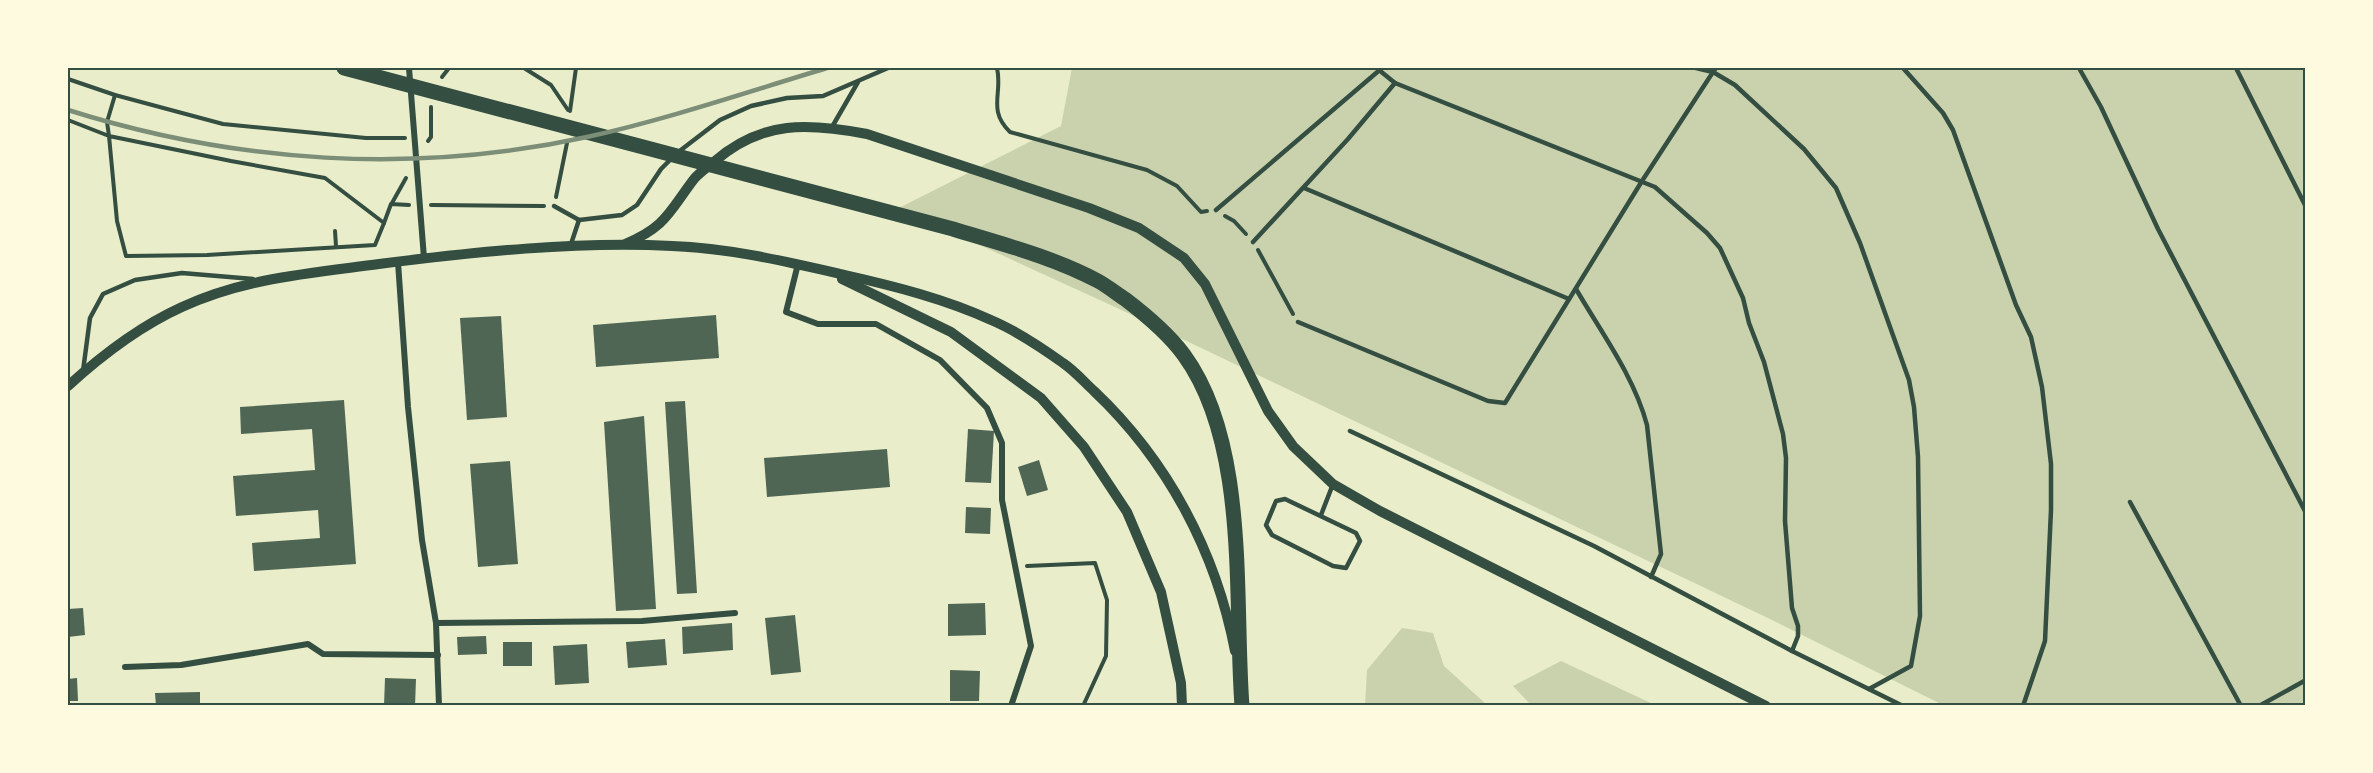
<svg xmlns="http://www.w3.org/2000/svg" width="2373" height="773" font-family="'Roboto Condensed',sans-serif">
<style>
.green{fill:#cad2ad}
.building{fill:#4f6655}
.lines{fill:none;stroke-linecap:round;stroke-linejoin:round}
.path{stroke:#344e41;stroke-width:4}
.service{stroke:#344e41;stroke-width:4.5}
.minor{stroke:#344e41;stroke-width:6}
.tertiary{stroke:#344e41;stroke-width:10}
.primary{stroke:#344e41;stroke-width:15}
.rail{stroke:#7c8e77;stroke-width:4.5}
.neatline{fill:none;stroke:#344e41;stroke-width:2}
</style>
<rect width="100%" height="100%" fill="#e9edc9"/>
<g class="green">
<path d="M1072 68H2305V705H1943L1770 619 1115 307 899 208 1061 126Z"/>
<path d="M1402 628 1433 633 1444 666 1487 705H1365L1367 670Z"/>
<path d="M1561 661 1655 705H1531L1513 686Z"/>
</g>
<g class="building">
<path d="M716 315 719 358 596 367 593 325Z"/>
<path d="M501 316 507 417 467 420 460 318Z"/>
<path d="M344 400 356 564 254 571 252 543 320 538 318 510 236 516 233 476 315 470 312 429 241 434 240 407Z"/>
<path d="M685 401 697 593 677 594 665 402Z"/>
<path d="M644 416 656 609 616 611 604 422Z"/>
<path d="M968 429 994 431 991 483 965 482Z"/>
<path d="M887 449 890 487 767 497 764 458Z"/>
<path d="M1039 460 1048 490 1027 496 1018 467Z"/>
<path d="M510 461 518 564 478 567 470 464Z"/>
<path d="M966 507 991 508 990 534 965 533Z"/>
<path d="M985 603 986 635 948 636V604Z"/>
<path d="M83 608 85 635 68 637V609Z"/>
<path d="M795 615 801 672 771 675 765 618Z"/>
<path d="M732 623 733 650 683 654 682 627Z"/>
<path d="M486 636 487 654 458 655 457 637Z"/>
<path d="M665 639 667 665 628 668 626 642Z"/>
<rect x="503" y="642" width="29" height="24"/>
<path d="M587 644 589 683 555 685 553 646Z"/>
<path d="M950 670 980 671 979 701H950Z"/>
<path d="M77 678 78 701H68V679Z"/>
<path d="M385 678 416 679 415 706H384Z"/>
<path d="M200 692V706H156L155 693Z"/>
</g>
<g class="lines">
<g class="path">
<path d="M524 68 551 85 568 110"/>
<path d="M997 68C1003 93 987 110 1010 132L1147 170 1177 186 1201 212 1207 211"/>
<path d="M442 77 449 68"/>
<path d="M68 79 115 95 223 124 366 138H405"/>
<path d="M570 111 576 68"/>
<path d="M68 120 109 136 231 161 325 178 384 223 375 245 207 255 126 256 117 221 109 136 107 122 115 95"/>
<path d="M428 141 431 137V107"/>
<path d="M556 197 567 143"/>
<path d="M392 203 406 178"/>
<path d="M431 205 544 206"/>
<path d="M1225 216 1234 221 1246 234"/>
<path d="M384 223 391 204 409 205"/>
<path d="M335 231 336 246"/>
<path d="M1258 250 1293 314"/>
<path d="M1027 566 1095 563 1107 600 1106 656 1083 706"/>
</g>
<g class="service">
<path d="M1716 68 1713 72 1735 85 1804 149 1836 188 1860 243 1909 380 1914 407 1918 457 1920 616 1911 666 1869 689"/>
<path d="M1903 68 1943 113 1953 130 2016 305 2031 337 2042 387 2051 464V510L2045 641 2023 706"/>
<path d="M2079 68 2101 107 2158 229 2306 513"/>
<path d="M2236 68 2306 207"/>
<path d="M1379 70 1395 83 1655 187 1707 233 1720 248 1743 298 1749 323 1764 362 1783 434 1786 458 1785 521 1792 608 1798 626V636L1792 651"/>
<path d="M832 127 858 82"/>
<path d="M677 153 720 120 751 106 787 98 823 96 888 68"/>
<path d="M1304 188 1569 299"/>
<path d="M554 206 579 220 622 215 637 205 661 169 671 159"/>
<path d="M1216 210 1382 68"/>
<path d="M1253 242 1348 139 1395 83"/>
<path d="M571 244 579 220"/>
<path d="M1576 289C1601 332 1634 376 1647 425L1661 554 1651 577"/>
<path d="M1298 322 1488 401 1505 403 1642 181 1713 72 1696 68"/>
<path d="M83 371 90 318 103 294 135 280 182 273 253 279"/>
<path d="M1350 431 1594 546 1792 651 1903 706"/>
<path d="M1285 499 1356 533 1360 541 1346 568 1333 566 1272 535 1266 525 1276 501Z"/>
<path d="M2130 502 2241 706"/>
<path d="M1321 515 1333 484"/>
<path d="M2259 706 2306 680"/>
</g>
<g class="minor">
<path d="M409 68 424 258"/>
<path d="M398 262 408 407 422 540 436 623 439 706"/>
<path d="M798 264 786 312 818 324H876L940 360 987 408 1002 443V500L1031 646 1011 706"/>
<path d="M436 623 642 621 735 613"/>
<path d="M125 667 181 665 308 644 323 654 438 655"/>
</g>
<g class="tertiary">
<path d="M625 244C666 227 669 212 694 179 700 172 708 167 715 161 762 120 809 123 867 134L1089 208 1139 228 1184 258 1205 284 1268 411 1293 446 1333 484 1380 511 1766 706"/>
<path d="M842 279 951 332 1041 398 1084 447 1127 512 1161 592 1181 683 1182 706"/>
<path d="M68 386C102 355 140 326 182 307 244 278 312 273 379 264 475 252 576 241 672 246 730 248 788 262 845 275 894 286 945 299 991 320 1015 330 1042 348 1063 363 1075 371 1084 382 1094 391 1168 461 1216 552 1235 651"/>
</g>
<path class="primary" d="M344 68 953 229C1002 244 1053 257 1098 281 1107 286 1116 293 1125 299 1146 315 1168 333 1184 355 1249 444 1234 599 1242 706"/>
<path class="rail" d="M68 110C236 163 413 175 587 137 668 119 747 92 827 68"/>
</g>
<rect width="2373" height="773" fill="none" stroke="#fefae0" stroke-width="138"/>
<rect x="69" y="69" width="2235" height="635" class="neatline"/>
</svg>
